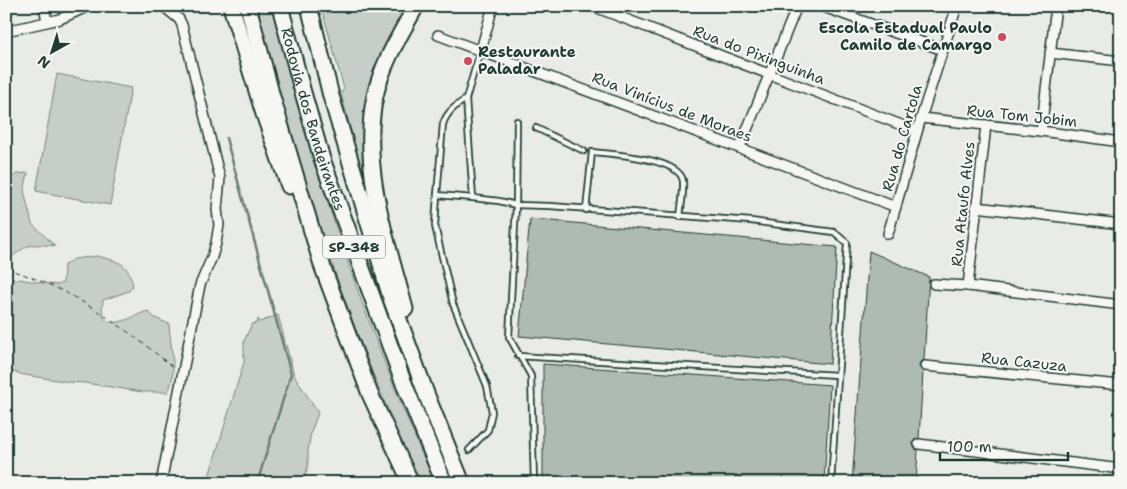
<svg xmlns="http://www.w3.org/2000/svg" width="1127" height="489" font-family="'Shantell Sans',sans-serif">
<style>
.green{fill:#c7cec9;stroke:#73867e}
.lines{fill:none;stroke-linecap:round;stroke-linejoin:round}
.stream{stroke:#687c75;stroke-width:2.5}
.building{fill:#b0bab5;stroke:#1f3d34}
.lane-casing{stroke:#1f3d34;stroke-width:8}
.street-casing{stroke:#1f3d34;stroke-width:12}
.highway-casing{stroke:#1f3d34;stroke-width:19}
.path{stroke:#1f3d34;stroke-width:1;stroke-dasharray:5 4;stroke-linecap:butt}
.lane{stroke:#f6f6f2;stroke-width:4.5}
.street{stroke:#f6f6f2;stroke-width:9}
.highway{stroke:#f6f6f2;stroke-width:15}
.poi-dot{fill:#d1495b;stroke:#f6f6f2;stroke-width:2}
.labels{text-anchor:middle;stroke-width:4;stroke-linejoin:round;paint-order:stroke}
.shield{fill:#f6f6f2;stroke:#60746d;stroke-width:1}
.shield-label{font-size:14px;font-weight:bold;fill:#1f3d34}
.poi-label{font-size:15px;font-weight:bold;fill:#1f3d34;stroke:#f6f6f2;text-anchor:end}
.street-label{font-size:15px;fill:#1f3d34;stroke:#f6f6f2}
</style>
<rect width="100%" height="100%" fill="#e9ebe7"/>
<filter id="ink" filterUnits="userSpaceOnUse"><feTurbulence type="fractalNoise" baseFrequency=".02" numOctaves="2"/><feDisplacementMap in="SourceGraphic" scale="10" xChannelSelector="R" yChannelSelector="G"/><feConvolveMatrix kernelMatrix="1 2 1 2 8 2 1 2 1" color-interpolation-filters="sRGB"/></filter>
<g filter="url(#ink)">
<g class="green">
<path d="M256 6H272C313 170 366 329 435 483H419C379 393 343 300 313 207 291 141 274 73 256 6Z"/>
<path d="M321 6H409L365 122 362 172 341 93 344 89Z"/>
<path d="M57 74 131 88 110 205 36 191Z"/>
<path d="M28 173 24 191 32 224 55 246C26 243 29 244 7 261L6 186 16 174Z"/>
<path d="M97 256C120 262 128 262 133 286L129 291 103 300C97 338 129 318 147 311L155 318 169 324C170 345 178 372 168 392H143L85 383 69 382 25 375 6 370V277L56 285 63 283 64 265 74 259Z"/>
<path d="M278 315 294 375 318 413 311 432 308 451V466L303 483H207L244 362V341L252 324 257 323 258 319 260 322Z"/>
</g>
<g class="lines">
<path class="stream" d="M226 138 291 374 257 483"/>
</g>
<g class="building">
<path d="M530 219 837 247 830 364 519 336Z"/>
<path d="M869 251 929 277 924 360 920 362 919 366 923 372 919 438 914 440 913 444 915 449 918 450 916 483H852Z"/>
<path d="M543 364 830 385 824 483H543Z"/>
</g>
<g class="lines">
<defs>
<g id="lane">
<path d="M480 51 466 99 473 198 499 201 516 205 550 206 751 221 834 232 847 243 831 483"/>
<path d="M517 121 516 205 509 337 531 376 534 483"/>
<path d="M536 128 584 151"/>
<path d="M437 195 443 124C447 112 455 106 466 99"/>
<path d="M586 210 592 152C611 154 680 158 683 181 684 192 681 206 680 217"/>
<path d="M518 356 837 375"/>
<path d="M469 450 488 430 492 412 487 386 453 304 435 226 437 195 473 198"/>
</g>
<g id="street">
<path d="M44 6 47 21"/>
<path d="M592 6 917 131"/>
<path d="M821 6 943 50"/>
<path d="M6 31 60 19 89 6"/>
<path d="M438 35 896 207"/>
<path d="M481 50 493 6"/>
<path d="M1050 53 1121 61"/>
<path d="M921 118 1041 131 1121 142"/>
<path d="M1041 131 1056 6"/>
<path d="M740 147 797 6"/>
<path d="M976 207 1121 224"/>
<path d="M888 234 921 118 957 6"/>
<path d="M934 284 968 286 1121 305"/>
<path d="M968 286 986 125"/>
<path d="M925 366 1121 385"/>
<path d="M919 444 1121 469"/>
<path d="M161 483 200 285 212 257 216 243 219 225 217 209 220 178 182 25 179 19 163 6"/>
</g>
<g id="highway">
<path d="M231 6 264 114 289 186"/>
<path d="M248 6 272 97 323 268 370 394 411 483"/>
<path id="s1" d="M280 6 302 89 322 159 401 376 444 483"/>
<path d="M309 6 331 96 392 301 427 396 462 483"/>
<path d="M405 309C387 241 360 168 375 96 382 64 400 35 416 6"/>
</g>
</defs>
<use href="#lane" class="lane-casing"/>
<use href="#street" class="street-casing"/>
<use href="#highway" class="highway-casing"/>
<path class="path" d="M6 269C69 286 124 327 174 368"/>
<use href="#lane" class="lane"/>
<use href="#street" class="street"/>
<use href="#highway" class="highway"/>
</g>
</g>
<g class="poi-dot">
<circle cx="1002" cy="37" r="5"/>
<circle cx="468" cy="61" r="5"/>
</g>
<g class="labels">
<rect class="shield" x="323" y="235.5" width="62" height="23" rx="4"/>
<g class="shield-label">
<text x="354" y="252">SP-348</text>
</g>
<g class="poi-label">
<text x="992" y="33">Escola Estadual Paulo<tspan x="992" dy="17">Camilo de Camargo</tspan></text>
<text x="478" y="57" text-anchor="start">Restaurante<tspan x="478" dy="17">Paladar</tspan></text>
</g>
<g class="street-label">
<text transform="translate(759 55) rotate(21)" y="5">Rua do Pixinguinha</text>
<text transform="translate(672 107) rotate(21)" y="5">Rua Vinícius de Moraes</text>
<text transform="translate(1022 116) rotate(6)" y="5">Rua Tom Jobim</text>
<text dy="5" stroke="none"><textPath href="#s1" startOffset="118">Rodovia dos Bandeirantes</textPath></text>
<text transform="translate(902 138) rotate(-74)" y="5">Rua do Cartola</text>
<text transform="translate(963 204) rotate(-84)" y="5">Rua Ataufo Alves</text>
<text transform="translate(1024 362) rotate(6)" y="5">Rua Cazuza</text>
</g>
</g>
<rect width="1127" height="489" fill="none" stroke="#f6f6f2" stroke-width="25"/>
<rect x="12" y="12" width="1102" height="464" fill="none" stroke="#1f3d34" stroke-width="2" filter="url(#ink)"/>
<g transform="translate(52 52) rotate(219)" stroke="#f6f6f2" stroke-width="4" paint-order="stroke">
<path d="M0-4L9 19L0 12L-9 19Z" fill="#1f3d34"/>
<text y="-8" font-size="14" font-weight="bold" text-anchor="middle" fill="#1f3d34">N</text>
</g>
<path d="M940 452v8h128v-8" fill="none" stroke="#1f3d34" stroke-width="2.5"/>
<text x="947" y="452" font-size="15" fill="#1f3d34" stroke="#f6f6f2" stroke-width="4" paint-order="stroke">100 m</text>
</svg>
